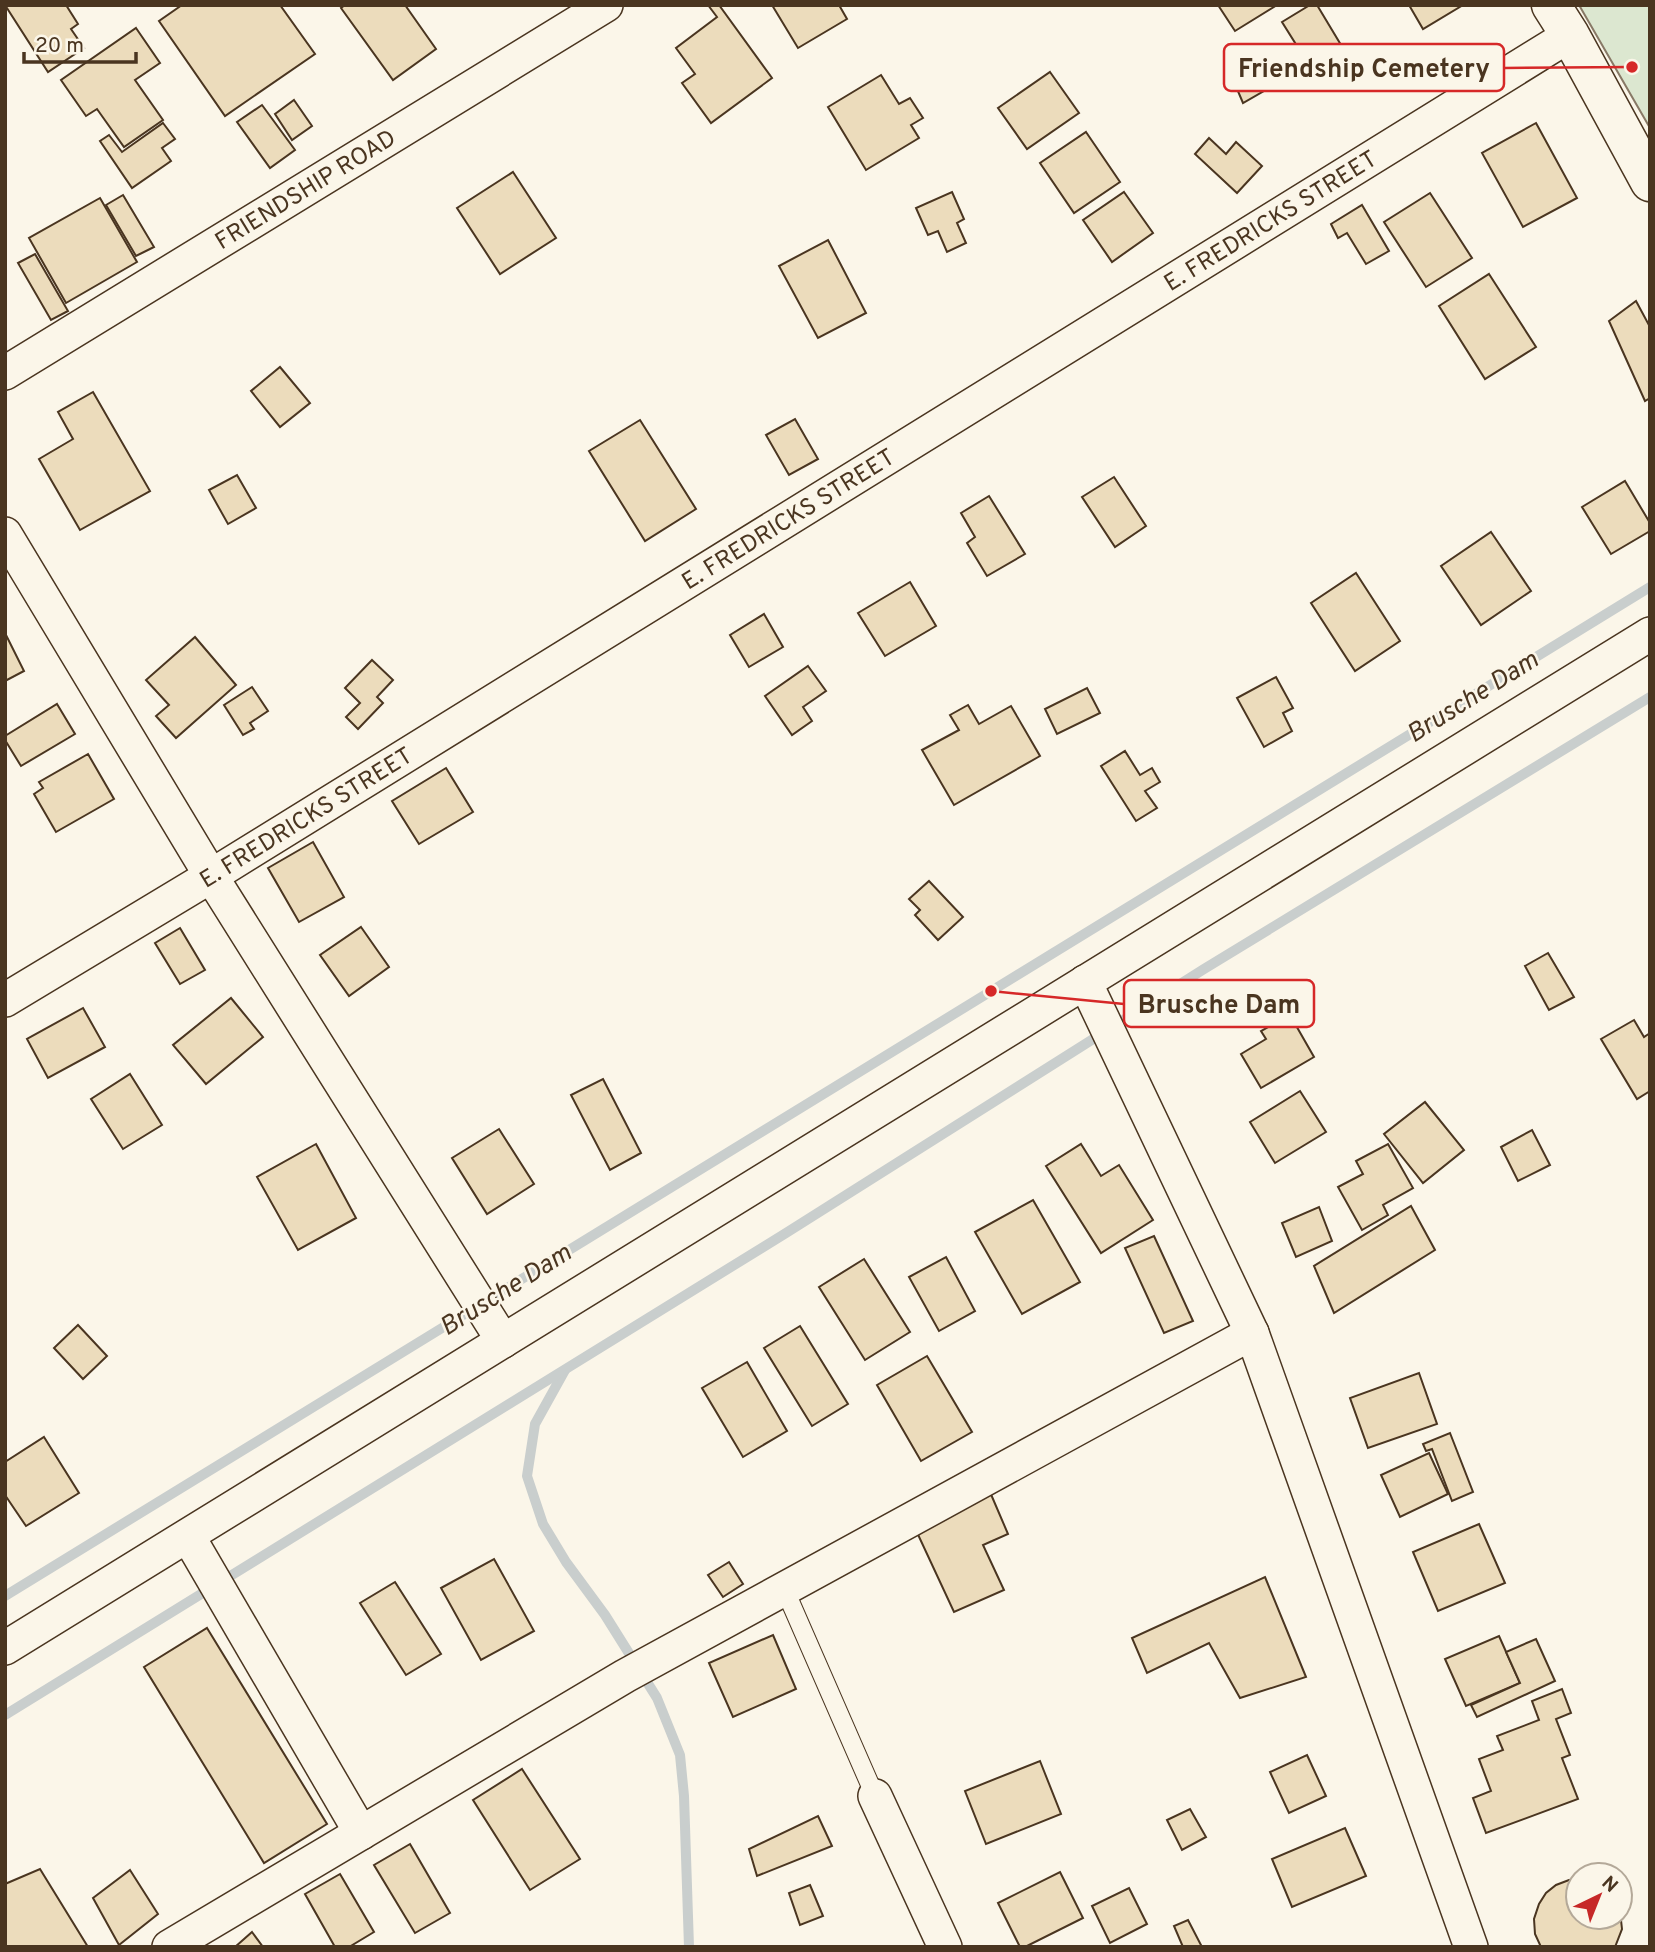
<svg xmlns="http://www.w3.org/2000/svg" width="1655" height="1952" font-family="Overpass,sans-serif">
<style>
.green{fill:#dce7d0;stroke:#887966;stroke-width:2}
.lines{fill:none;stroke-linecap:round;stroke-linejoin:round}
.stream{stroke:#c9cecd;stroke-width:10}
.building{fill:#ecdcbc;stroke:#4a3520;stroke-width:2}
.service-casing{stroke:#4a3520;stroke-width:20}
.minor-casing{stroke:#4a3520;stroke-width:36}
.primary-casing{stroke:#4a3520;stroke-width:41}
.service{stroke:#fbf6e9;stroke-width:18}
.minor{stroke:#fbf6e9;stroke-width:33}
.primary{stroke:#fbf6e9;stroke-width:38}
.labels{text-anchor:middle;stroke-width:5;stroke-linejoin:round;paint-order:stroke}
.street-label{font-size:24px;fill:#4a3520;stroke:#fbf6e9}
.water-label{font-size:26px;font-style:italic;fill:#4a3520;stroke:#fbf6e9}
.leader{fill:none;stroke:#d62828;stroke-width:2.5}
.callout-dot{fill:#d62828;stroke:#fbf6e9;stroke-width:2.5}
.callout{fill:#fbf6e9;stroke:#d62828;stroke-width:2.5}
.callout-label{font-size:26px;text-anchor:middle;font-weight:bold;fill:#4a3520}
</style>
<rect width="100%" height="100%" fill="#fbf6e9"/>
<path class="green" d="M1579 5H1650V128Z"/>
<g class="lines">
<g class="stream">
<path d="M565 1370 535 1424 527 1476 543 1524 566 1562 605 1615 657 1698 680 1755 684 1796 689 1947"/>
<path d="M5 1596 1650 587"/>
<path d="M5 1715 786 1233 1204 969 1650 697"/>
</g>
</g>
<g class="building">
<path d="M5 5H66L78 24 71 29 84 48 48 72Z"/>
<path d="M182 5H280L315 54 225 116 159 21Z"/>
<path d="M345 5H405L436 49 393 80 341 8Z"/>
<path d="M708 5H719L772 78 711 123 682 83 695 74 676 48 717 17Z"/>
<path d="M772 5H839L847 19 798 48Z"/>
<path d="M1218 5H1277L1235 31Z"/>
<path d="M1310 5H1317L1341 45 1309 65 1282 22Z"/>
<path d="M1409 5H1463L1423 29Z"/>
<path d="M136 28 160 63 135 80 163 120 124 147 97 109 86 116 61 80Z"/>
<path d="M1258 45 1278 83 1243 103 1226 63Z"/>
<path d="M1050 72 1079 113 1027 149 998 108Z"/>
<path d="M881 75 899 104 910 98 923 118 911 125 919 138 866 170 828 107Z"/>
<path d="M294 100 312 126 292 140 275 114Z"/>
<path d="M262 105 295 150 270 168 237 122Z"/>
<path d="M163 123 175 139 162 148 171 161 132 188 100 141 109 135 122 152Z"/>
<path d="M1536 123 1577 198 1523 227 1482 153Z"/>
<path d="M1086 132 1120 182 1074 213 1040 163Z"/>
<path d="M1209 138 1226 154 1236 142 1262 166 1237 193 1195 154Z"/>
<path d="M513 172 556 238 500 274 457 208Z"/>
<path d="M952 192 964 219 957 223 966 243 947 252 938 231 928 235 916 208Z"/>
<path d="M1124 192 1153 233 1112 262 1083 220Z"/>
<path d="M1430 193 1472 258 1426 287 1384 222Z"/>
<path d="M123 195 154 247 136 256 106 205Z"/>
<path d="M100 198 137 262 66 303 29 238Z"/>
<path d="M1362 205 1389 251 1366 264 1347 233 1338 238 1331 224Z"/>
<path d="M828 240 866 313 818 338 779 266Z"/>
<path d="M35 254 68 311 51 320 18 263Z"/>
<path d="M1489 274 1536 347 1485 379 1439 306Z"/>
<path d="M1636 301 1650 327V398L1645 401 1609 321Z"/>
<path d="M280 367 310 403 280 427 251 391Z"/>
<path d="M93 392 150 491 80 530 39 459 73 439 58 412Z"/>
<path d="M795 419 818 459 789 475 766 435Z"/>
<path d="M640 420 696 509 645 541 589 451Z"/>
<path d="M237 475 256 508 228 524 209 490Z"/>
<path d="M1114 477 1146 526 1115 547 1082 497Z"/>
<path d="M1625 481 1650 523V531L1611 554 1582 507Z"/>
<path d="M989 496 1025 554 987 576 967 543 975 537 961 513Z"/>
<path d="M1491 532 1531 591 1481 625 1441 566Z"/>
<path d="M1356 573 1400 641 1355 671 1311 603Z"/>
<path d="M910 582 936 626 885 656 858 613Z"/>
<path d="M764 614 783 647 749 667 730 635Z"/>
<path d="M6 635 24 671 5 681V636Z"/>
<path d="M195 637 236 685 176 738 156 716 169 705 146 680Z"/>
<path d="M372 660 393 680 377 697 383 703 358 729 346 717 360 703 345 688Z"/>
<path d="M808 666 826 691 803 707 812 721 792 735 765 696Z"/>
<path d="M1276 677 1293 708 1283 713 1292 731 1264 747 1237 698Z"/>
<path d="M252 687 268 711 250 723 254 729 243 735 224 705Z"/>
<path d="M1087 688 1100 713 1057 734 1045 709Z"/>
<path d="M57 704 75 734 21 766 5 740V736Z"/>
<path d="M968 705 979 724 1011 706 1040 756 954 805 922 750 959 730 950 715Z"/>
<path d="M1125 751 1140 775 1152 768 1160 782 1145 791 1157 808 1136 821 1101 766Z"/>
<path d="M88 754 114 799 56 832 34 794 43 788 39 782Z"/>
<path d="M446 768 473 812 419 844 392 801Z"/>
<path d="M313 842 344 897 299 922 268 868Z"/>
<path d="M929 881 963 917 938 940 915 915 920 910 909 899Z"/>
<path d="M361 927 389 967 349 996 320 955Z"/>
<path d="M180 928 205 970 180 984 155 943Z"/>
<path d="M1548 953 1574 997 1549 1010 1525 966Z"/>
<path d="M231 998 263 1037 206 1084 173 1045Z"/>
<path d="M83 1008 105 1047 48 1078 27 1039Z"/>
<path d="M1290 1015 1314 1057 1261 1088 1241 1054 1266 1039 1261 1031Z"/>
<path d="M1634 1020 1644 1037 1650 1033V1091L1637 1099 1601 1039Z"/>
<path d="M130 1074 162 1125 123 1149 91 1099Z"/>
<path d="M603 1079 641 1153 610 1170 571 1095Z"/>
<path d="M1300 1091 1326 1132 1275 1163 1250 1122Z"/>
<path d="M1425 1102 1464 1150 1423 1183 1384 1134Z"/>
<path d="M499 1129 534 1184 487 1214 452 1158Z"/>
<path d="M1532 1130 1550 1165 1518 1181 1501 1147Z"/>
<path d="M316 1144 356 1218 298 1250 257 1177Z"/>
<path d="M1081 1144 1101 1176 1119 1165 1153 1220 1101 1253 1046 1166Z"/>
<path d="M1388 1144 1413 1188 1383 1205 1388 1215 1362 1230 1338 1187 1363 1174 1356 1161Z"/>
<path d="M1033 1200 1080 1282 1022 1314 975 1232Z"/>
<path d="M1411 1206 1435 1250 1334 1313 1314 1266Z"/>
<path d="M1319 1207 1332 1241 1296 1257 1282 1223Z"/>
<path d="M1154 1236 1193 1321 1164 1333 1125 1248Z"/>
<path d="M946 1257 975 1311 939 1331 909 1277Z"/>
<path d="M864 1259 910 1332 865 1360 819 1287Z"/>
<path d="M78 1325 107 1356 83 1379 54 1348Z"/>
<path d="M800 1326 848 1404 812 1426 764 1348Z"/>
<path d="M927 1356 972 1432 921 1461 877 1385Z"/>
<path d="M747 1362 787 1431 743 1457 702 1388Z"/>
<path d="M1419 1373 1437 1424 1368 1448 1350 1398Z"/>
<path d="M1450 1433 1473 1492 1452 1501 1432 1449 1426 1451 1423 1444Z"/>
<path d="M44 1437 79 1493 26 1526 5 1495V1462Z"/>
<path d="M1429 1453 1448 1494 1400 1517 1381 1475Z"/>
<path d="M990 1492 1008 1534 983 1545 1004 1590 954 1612 914 1526Z"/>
<path d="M1479 1524 1505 1583 1438 1611 1413 1552Z"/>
<path d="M494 1559 534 1631 481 1660 441 1588Z"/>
<path d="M729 1562 743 1584 723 1597 708 1575Z"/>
<path d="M1265 1577 1306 1677 1240 1698 1209 1643 1147 1673 1132 1638Z"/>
<path d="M395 1582 441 1654 406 1675 360 1603Z"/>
<path d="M207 1628 327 1824 264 1863 144 1667Z"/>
<path d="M773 1635 796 1689 733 1717 709 1663Z"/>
<path d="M1499 1636 1520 1683 1466 1706 1445 1659Z"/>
<path d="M1536 1639 1555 1681 1477 1717 1471 1705 1520 1683 1506 1652Z"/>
<path d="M1562 1689 1571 1713 1556 1719 1570 1755 1562 1758 1578 1799 1486 1833 1473 1798 1491 1791 1479 1759 1503 1750 1497 1736 1539 1720 1532 1701Z"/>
<path d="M1307 1755 1326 1796 1289 1813 1270 1772Z"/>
<path d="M1040 1761 1061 1814 986 1844 965 1791Z"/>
<path d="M522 1769 580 1859 530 1890 473 1800Z"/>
<path d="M1190 1809 1206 1837 1182 1850 1167 1820Z"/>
<path d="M818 1816 832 1846 757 1876 749 1849Z"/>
<path d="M1345 1828 1366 1876 1292 1907 1272 1859Z"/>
<path d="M410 1844 450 1913 415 1933 374 1865Z"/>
<path d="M40 1869 88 1947H5V1884Z"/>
<path d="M130 1870 158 1914 119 1945 93 1898Z"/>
<path d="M1060 1872 1083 1918 1025 1947H1020L998 1903Z"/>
<path d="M340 1874 374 1932 349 1947H335L305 1894Z"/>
<path d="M1578 1879V1917H1620V1911L1622 1929 1615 1947H1541L1535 1934 1534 1919 1539 1904 1546 1893 1556 1885 1569 1880Z"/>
<path d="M810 1885 823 1916 800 1925 789 1893Z"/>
<path d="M1129 1888 1147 1924 1110 1943 1092 1906Z"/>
<path d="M1188 1920 1202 1947H1183L1174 1926Z"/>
<path d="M252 1932 263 1947H235Z"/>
</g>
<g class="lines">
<defs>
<path id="service" d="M785 1590 875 1796"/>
<g id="minor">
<path id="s1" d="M5 373 606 5"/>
<path d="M5 534 211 876 503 1341"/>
<path d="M1085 982 1252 1333 1471 1947"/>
<path id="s2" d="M5 1000 211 876 1570 35"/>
<path d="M188 1536 361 1833"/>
<path d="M5 1648 1650 634"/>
<path d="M875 1796 945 1947"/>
<path d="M169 1947 625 1676 1252 1333"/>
</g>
<path id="primary" d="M1551 5 1570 35 1650 182"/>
</defs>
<use href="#service" class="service-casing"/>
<use href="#minor" class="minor-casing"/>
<use href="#primary" class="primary-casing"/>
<use href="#service" class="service"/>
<use href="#minor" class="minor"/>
<use href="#primary" class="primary"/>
</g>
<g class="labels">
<g class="street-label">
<text dy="8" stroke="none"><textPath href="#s1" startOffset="352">FRIENDSHIP ROAD</textPath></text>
<text dy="8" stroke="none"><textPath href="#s2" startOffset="1486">E. FREDRICKS STREET</textPath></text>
<text dy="8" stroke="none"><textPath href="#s2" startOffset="919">E. FREDRICKS STREET</textPath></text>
<text dy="8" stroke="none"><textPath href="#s2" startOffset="352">E. FREDRICKS STREET</textPath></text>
</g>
<g class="water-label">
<text transform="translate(1472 696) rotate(-32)" y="9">Brusche Dam</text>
<text transform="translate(505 1289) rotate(-32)" y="9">Brusche Dam</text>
</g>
</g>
<path class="leader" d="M1632 67L1504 68M991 991L1124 1004"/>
<g class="callout-dot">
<circle cx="1632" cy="67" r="7"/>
<circle cx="991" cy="991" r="7"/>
</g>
<g class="callout">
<rect x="1224" y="44" width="280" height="47" rx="7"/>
<rect x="1124" y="980" width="190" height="47" rx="7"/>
</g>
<g class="callout-label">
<text x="1364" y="77">Friendship Cemetery</text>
<text x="1219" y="1013">Brusche Dam</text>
</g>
<rect width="1655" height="1952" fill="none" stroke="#4a3520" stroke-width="14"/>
<g transform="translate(1599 1896) rotate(43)"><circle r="33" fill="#fbf6e9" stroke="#b4a999" stroke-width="2"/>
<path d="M0-5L12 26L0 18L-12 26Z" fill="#c62828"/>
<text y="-10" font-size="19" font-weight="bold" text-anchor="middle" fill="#4a3520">N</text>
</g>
<path d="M24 52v10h112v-10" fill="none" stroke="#4a3520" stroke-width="3.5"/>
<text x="35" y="52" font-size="21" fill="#4a3520" stroke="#fbf6e9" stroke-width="5" paint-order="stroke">20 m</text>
</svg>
